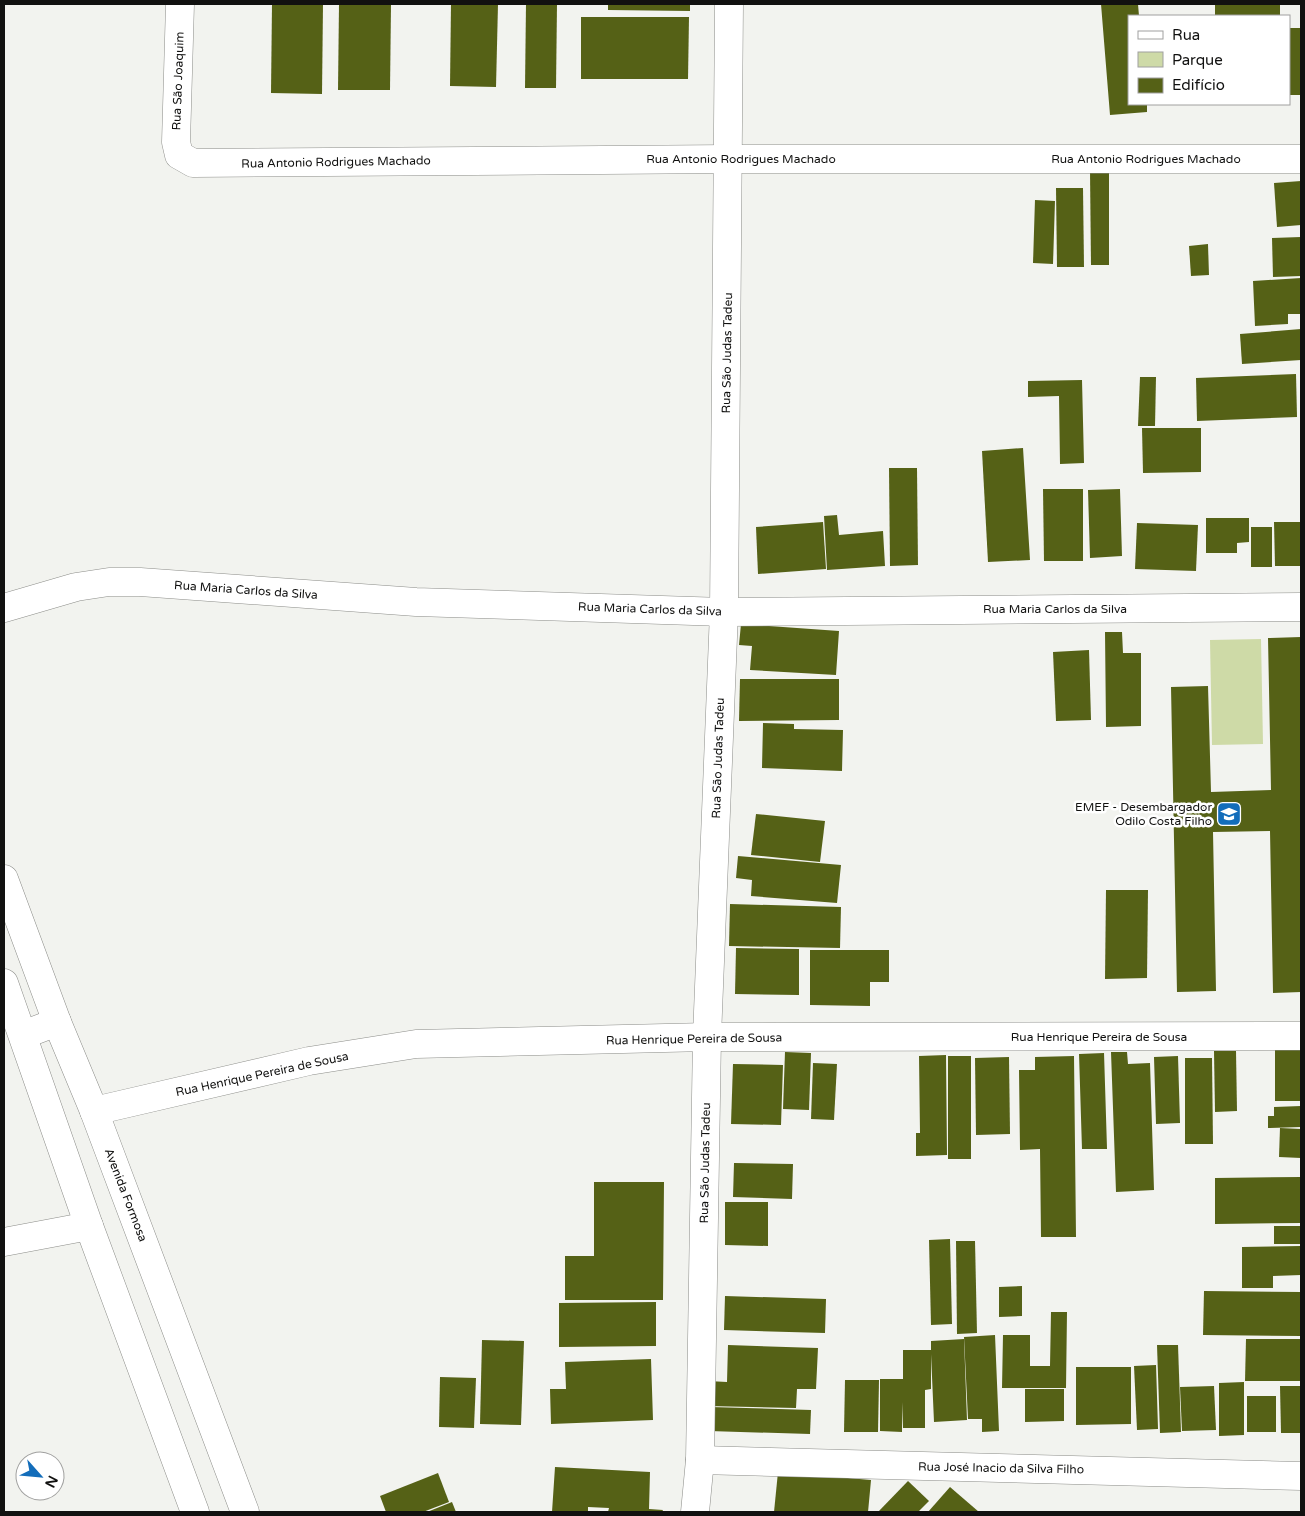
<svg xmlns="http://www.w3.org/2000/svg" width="1305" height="1516" font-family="'Varela Round',sans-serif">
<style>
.green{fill:#cedaa7}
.building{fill:#556116}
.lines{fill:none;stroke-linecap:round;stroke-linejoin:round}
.minor-casing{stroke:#8c8d89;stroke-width:29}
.major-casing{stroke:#8c8d89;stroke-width:29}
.minor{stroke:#fff;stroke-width:28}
.major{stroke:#fff;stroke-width:28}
.labels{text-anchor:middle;stroke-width:5;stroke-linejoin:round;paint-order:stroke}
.street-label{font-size:12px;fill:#111110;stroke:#fff}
.poi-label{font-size:12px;fill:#111110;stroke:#fff;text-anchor:end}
</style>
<rect width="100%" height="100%" fill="#f2f3ef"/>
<path class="green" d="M1261 639 1263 744 1212 745 1210 640Z"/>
<g class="building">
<path d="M272 4H323L322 94 271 93Z"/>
<path d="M339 4H391L390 90H338Z"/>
<path d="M451 4H498L496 87 450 86Z"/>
<path d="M526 4H557L556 88H525Z"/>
<path d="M608 4H690V11L608 10Z"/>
<path d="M1101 4H1138L1139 16H1129V104H1147V112L1110 115Z"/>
<rect x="1215" y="4" width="65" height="12"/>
<path d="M581 17H689L688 79H581Z"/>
<rect x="1289" y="28" width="12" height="67"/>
<path d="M1090 171H1109V265H1091Z"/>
<path d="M1301 181V225L1277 227 1274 183Z"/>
<path d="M1056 188H1083L1084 267H1057Z"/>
<path d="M1035 200 1055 201 1053 264 1033 263Z"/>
<path d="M1301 237V276L1273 277 1272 238Z"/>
<path d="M1208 244 1209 275 1191 276 1189 246Z"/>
<path d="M1301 278V314H1288V324L1255 326 1253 281Z"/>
<path d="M1301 329V360L1242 364 1240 334Z"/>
<path d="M1296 374 1297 417 1197 421 1196 378Z"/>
<path d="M1140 377H1156L1155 426H1138Z"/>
<path d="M1082 380 1084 463 1060 464 1059 396 1028 397V381Z"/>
<path d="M1142 428H1201V472L1143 473Z"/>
<path d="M1023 448 1030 560 988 562 982 451Z"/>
<path d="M889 468H917L918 565 890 566Z"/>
<path d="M1043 489H1083V561H1044Z"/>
<path d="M1120 489 1122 556 1090 558 1088 490Z"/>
<path d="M837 515 839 535 883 531 885 566 827 570 824 516Z"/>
<path d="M1206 518H1249V542L1237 543V553H1206Z"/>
<path d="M823 522 826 569 758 574 756 527Z"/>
<path d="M1274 522H1300L1301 566H1275Z"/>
<path d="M1137 523 1198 525 1196 571 1135 569Z"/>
<rect x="1251" y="527" width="21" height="40"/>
<path d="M741 624 839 631 836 675 750 670 752 646 739 645Z"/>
<path d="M1105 632H1122L1123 653H1141V726L1106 727Z"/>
<path d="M1301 637V992L1273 993 1270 831 1213 832 1216 991 1177 992 1171 687 1208 686 1211 792 1271 790 1268 638Z"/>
<path d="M1089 650 1091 720 1056 721 1053 652Z"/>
<path d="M740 679H839V720L739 721Z"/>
<path d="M763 723 794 724V729L843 730 842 771 762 768Z"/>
<path d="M756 814 825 821 820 862 751 855Z"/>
<path d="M738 856 841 865 837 903 751 896 752 880 736 878Z"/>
<path d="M1106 890H1148L1147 978 1105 979Z"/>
<path d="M730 904 841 907 840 948 729 946Z"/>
<path d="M736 948 799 949V995L735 994Z"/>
<path d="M810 950H889V982H870V1006L810 1005Z"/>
<rect x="1275" y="1047" width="26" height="54"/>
<path d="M1214 1051H1236L1237 1111 1215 1112Z"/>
<path d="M785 1052 811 1053 809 1110 783 1109Z"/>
<path d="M1111 1052H1127L1128 1064 1150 1063 1154 1190 1116 1192Z"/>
<path d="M1104 1053 1107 1149H1082L1079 1054Z"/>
<path d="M946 1055 947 1155 916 1156V1133H920L919 1056Z"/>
<rect x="948" y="1056" width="23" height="103"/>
<path d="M1074 1056 1076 1237H1041L1040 1149 1020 1150 1019 1070H1035V1057Z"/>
<path d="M1178 1056 1180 1123 1156 1124 1154 1057Z"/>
<path d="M1009 1057 1010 1134 976 1135 975 1058Z"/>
<path d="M1185 1058H1212L1213 1144H1185Z"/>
<path d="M813 1063 837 1064 834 1120 811 1119Z"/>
<path d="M733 1064 783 1065 781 1125 731 1124Z"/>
<path d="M1301 1106V1127L1268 1128V1116H1274V1107Z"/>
<path d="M1280 1128 1301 1129V1158L1279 1157Z"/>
<path d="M734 1163 793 1164 792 1199 733 1197Z"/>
<path d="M1301 1177V1223L1215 1224V1178Z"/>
<path d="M594 1182H664L663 1300H565V1256H594Z"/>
<path d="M725 1202H768V1246L725 1245Z"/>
<rect x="1274" y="1226" width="27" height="18"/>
<path d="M950 1239 952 1324 931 1325 929 1240Z"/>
<path d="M956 1241H975L977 1333 957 1334Z"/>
<path d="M1301 1246V1275L1273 1276V1288H1242V1247Z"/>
<path d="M1022 1286V1316L999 1317V1287Z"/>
<path d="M1204 1291 1301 1292V1336L1203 1335Z"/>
<path d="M725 1296 826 1299 825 1333 724 1330Z"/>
<path d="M656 1302V1346L559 1347V1303Z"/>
<path d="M1051 1312H1067L1066 1388H1002L1003 1335H1030V1366H1050Z"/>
<path d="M995 1335 999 1431 982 1432V1419H968L964 1337Z"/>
<path d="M964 1339 967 1420 934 1422 931 1354V1389L925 1390V1428H903L902 1402V1432L880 1431V1379H903V1350H931V1341Z"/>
<path d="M1246 1339H1301V1381H1245Z"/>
<path d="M482 1340 524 1341 521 1425 480 1424Z"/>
<path d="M728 1345 818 1348 816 1389H797L796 1408 707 1406 708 1381 727 1382Z"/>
<path d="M1157 1345H1178L1181 1432 1160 1433Z"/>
<path d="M651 1359 653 1420 551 1424 550 1389H566L565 1362Z"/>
<path d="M1156 1365 1158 1429 1137 1430 1134 1366Z"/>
<path d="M1076 1367H1131V1424L1076 1425Z"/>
<path d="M440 1377 476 1378 474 1428 439 1427Z"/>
<path d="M845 1380H879L878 1432H844Z"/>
<path d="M1244 1382V1435L1219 1436V1383Z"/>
<path d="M1214 1386 1216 1430 1182 1431 1180 1387Z"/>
<path d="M1280 1386H1301V1433H1281Z"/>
<path d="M1025 1389H1064V1421L1025 1422Z"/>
<rect x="1247" y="1396" width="29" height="36"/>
<path d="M710 1407 811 1410 810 1434 709 1431Z"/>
<path d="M555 1467 650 1472 649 1509 663 1510 662 1512H608L609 1508 588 1507V1512H552Z"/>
<path d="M778 1472 871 1480 868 1512H774Z"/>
<path d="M438 1473 449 1502 423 1512H386L380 1496Z"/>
<path d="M908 1481 929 1501 918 1512H878Z"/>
<path d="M950 1487 979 1512H928Z"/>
<path d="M452 1502 456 1512H427Z"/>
</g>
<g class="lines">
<defs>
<g id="minor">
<path d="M180 4 176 142 179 155 193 163 729 159H1301"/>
<path d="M4 608 76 587 109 582H140L416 602 724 612 1301 607"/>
<path d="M23 1035 57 1022"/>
<path d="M94 1111 309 1061 416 1044 707 1037 1301 1036"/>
<path d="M4 1242 89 1226"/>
<path d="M700 1460 1301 1476"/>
<path d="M695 1512 700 1460 707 1037 724 612 729 4"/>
</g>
<g id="major">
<path d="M4 879 57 1022 94 1111 245 1512"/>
<path d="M4 983 89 1226 195 1512"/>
</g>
</defs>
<use href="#minor" class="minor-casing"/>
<use href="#major" class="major-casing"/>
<use href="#minor" class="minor"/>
<use href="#major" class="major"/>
</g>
<defs>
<symbol id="school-square" viewBox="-11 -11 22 22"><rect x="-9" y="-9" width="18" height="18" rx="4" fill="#136dba" stroke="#fff"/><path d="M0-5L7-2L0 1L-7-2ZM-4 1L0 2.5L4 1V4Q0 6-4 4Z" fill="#fff"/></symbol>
</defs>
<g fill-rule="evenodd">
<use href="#school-square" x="1215" y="800" width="28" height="28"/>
</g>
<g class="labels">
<g class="street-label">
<text transform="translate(178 81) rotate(-88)" y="4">Rua São Joaquim</text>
<text x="741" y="163">Rua Antonio Rodrigues Machado</text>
<text x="1146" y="163">Rua Antonio Rodrigues Machado</text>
<text transform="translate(336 162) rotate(-1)" y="4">Rua Antonio Rodrigues Machado</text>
<text transform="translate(727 353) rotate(-89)" y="4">Rua São Judas Tadeu</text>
<text transform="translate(246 590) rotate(4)" y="4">Rua Maria Carlos da Silva</text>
<text transform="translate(650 609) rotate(2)" y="4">Rua Maria Carlos da Silva</text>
<text x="1055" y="613">Rua Maria Carlos da Silva</text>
<text transform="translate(718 758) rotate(-88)" y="4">Rua São Judas Tadeu</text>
<text x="1099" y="1041">Rua Henrique Pereira de Sousa</text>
<text transform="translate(694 1039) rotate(-1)" y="4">Rua Henrique Pereira de Sousa</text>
<text transform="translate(262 1074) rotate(-12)" y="4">Rua Henrique Pereira de Sousa</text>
<text transform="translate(705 1163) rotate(-89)" y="4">Rua São Judas Tadeu</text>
<text transform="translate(126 1195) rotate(69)" y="4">Avenida Formosa</text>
<text transform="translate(1001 1468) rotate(1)" y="4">Rua José Inacio da Silva Filho</text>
</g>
<g class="poi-label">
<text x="1212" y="811">EMEF - Desembargador<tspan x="1212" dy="14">Odilo Costa Filho</tspan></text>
</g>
</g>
<rect width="1305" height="1516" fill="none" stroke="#111110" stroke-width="10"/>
<rect x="1128" y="15" width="162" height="90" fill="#ffffff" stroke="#a0a09f"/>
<rect x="1138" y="31" width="25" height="8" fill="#ffffff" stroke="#a0a09f"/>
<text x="1172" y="40" font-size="15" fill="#111110">Rua</text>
<rect x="1138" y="52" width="25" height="15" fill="#cedaa7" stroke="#a0a09f"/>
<text x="1172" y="65" font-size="15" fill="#111110">Parque</text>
<rect x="1138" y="78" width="25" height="15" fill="#556116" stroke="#a0a09f"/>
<text x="1172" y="90" font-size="15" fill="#111110">Edifício</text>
<g transform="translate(40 1476) rotate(117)"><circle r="24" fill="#ffffff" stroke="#a0a09f"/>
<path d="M0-4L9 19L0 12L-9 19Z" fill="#136dba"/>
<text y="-8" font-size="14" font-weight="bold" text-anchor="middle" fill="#111110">N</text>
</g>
</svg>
